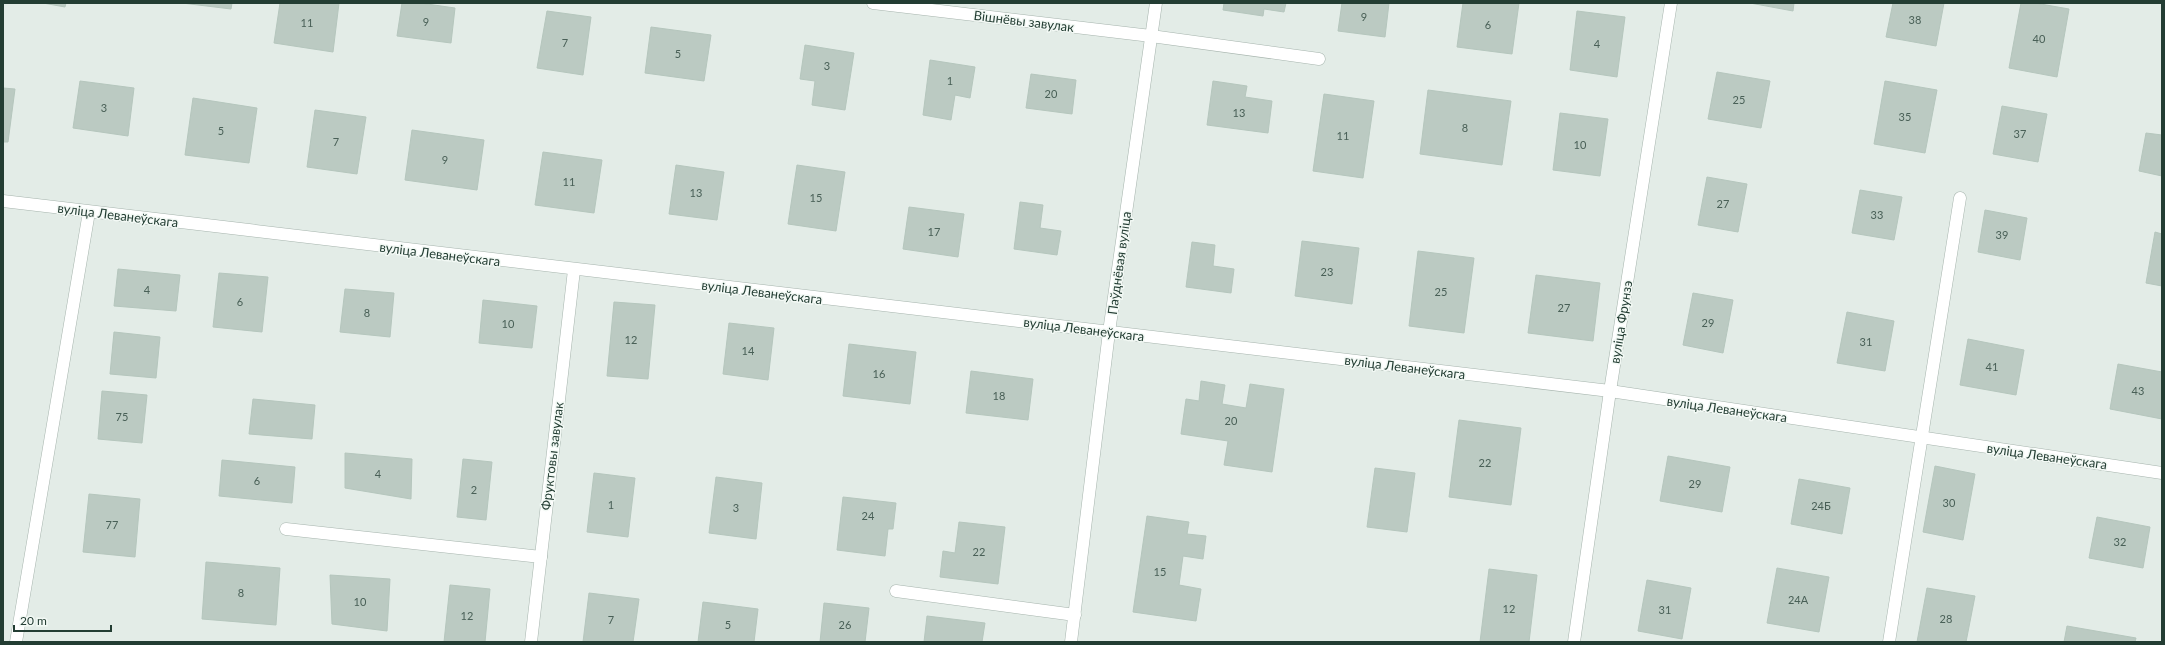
<svg xmlns="http://www.w3.org/2000/svg" width="2165" height="645" font-family="Lato,sans-serif">
<style>
.building{fill:#bbcac2;stroke:#b5c6bd}
.lines{fill:none;stroke-linecap:round;stroke-linejoin:round}
.lane-casing{stroke:#a6b4ad;stroke-width:13}
.street-casing{stroke:#a6b4ad;stroke-width:13}
.lane{stroke:#fff;stroke-width:12}
.street{stroke:#fff;stroke-width:12}
.labels{text-anchor:middle;stroke-width:3;stroke-linejoin:round;paint-order:stroke}
.number-label{font-size:11px;fill:#496057}
.street-label{font-size:13px;fill:#233d33;stroke:#f3f9f5}
</style>
<rect width="100%" height="100%" fill="#e3ece7"/>
<g class="building">
<path d="M43 3H66L65 7Z"/>
<path d="M182 3H232L231 9Z"/>
<path d="M280 3H339L333 52 274 43Z"/>
<path d="M402 3H420L455 8 451 43 397 36Z"/>
<path d="M1224 3H1286L1284 12 1264 9 1263 16 1223 10Z"/>
<path d="M1342 3H1389L1385 37 1338 31Z"/>
<path d="M1463 3H1519L1512 54 1457 47Z"/>
<path d="M1750 3H1794L1793 11Z"/>
<path d="M1893 3H1944L1936 46 1886 37Z"/>
<path d="M2021 3H2035L2069 9 2057 77 2009 68Z"/>
<path d="M547 11 591 17 583 75 537 68Z"/>
<path d="M1577 11 1625 17 1617 77 1570 70Z"/>
<path d="M651 27 711 35 704 81 645 73Z"/>
<path d="M805 45 854 53 845 110 812 105 815 81 800 79Z"/>
<path d="M930 60 975 67 970 98 955 95 951 120 923 115Z"/>
<path d="M1717 72 1770 81 1761 128 1708 119Z"/>
<path d="M1031 74 1076 80 1072 114 1026 108Z"/>
<path d="M80 81 134 88 128 136 73 128Z"/>
<path d="M1213 81 1247 86 1245 97 1272 101 1268 133 1207 125Z"/>
<path d="M1885 81 1937 90 1925 153 1874 144Z"/>
<path d="M3 88 15 89 8 142H3Z"/>
<path d="M1428 90 1511 101 1502 165 1420 154Z"/>
<path d="M1324 94 1374 101 1363 178 1313 171Z"/>
<path d="M193 98 257 108 249 163 185 155Z"/>
<path d="M2002 106 2047 114 2038 162 1993 154Z"/>
<path d="M315 110 366 117 357 174 307 167Z"/>
<path d="M1560 113 1608 119 1600 176 1553 170Z"/>
<path d="M412 130 484 140 477 190 405 180Z"/>
<path d="M2146 133 2162 135V176L2139 171Z"/>
<path d="M543 152 602 160 594 213 535 205Z"/>
<path d="M676 165 724 172 717 220 669 214Z"/>
<path d="M797 165 845 172 836 231 788 224Z"/>
<path d="M1707 177 1747 184 1738 232 1698 225Z"/>
<path d="M1860 190 1902 197 1894 240 1852 233Z"/>
<path d="M1020 202 1043 205 1040 228 1061 231 1057 255 1014 249Z"/>
<path d="M909 207 964 214 958 257 903 249Z"/>
<path d="M1985 210 2027 218 2020 260 1978 252Z"/>
<path d="M2155 232 2162 234V286L2146 283Z"/>
<path d="M1302 241 1359 248 1352 304 1295 296Z"/>
<path d="M1192 242 1215 245 1213 266 1234 269 1231 293 1186 287Z"/>
<path d="M1418 251 1474 258 1464 333 1409 326Z"/>
<path d="M118 269 180 275 176 311 114 306Z"/>
<path d="M219 273 268 277 262 332 213 327Z"/>
<path d="M1536 275 1600 283 1593 341 1528 333Z"/>
<path d="M345 289 394 293 390 337 340 332Z"/>
<path d="M1693 293 1733 300 1723 353 1683 345Z"/>
<path d="M483 300 537 306 532 348 479 343Z"/>
<path d="M614 302 655 305 648 379 607 376Z"/>
<path d="M1847 312 1894 321 1885 371 1837 363Z"/>
<path d="M729 323 774 328 768 380 723 374Z"/>
<path d="M114 332 160 337 156 378 110 374Z"/>
<path d="M1968 339 2024 350 2016 395 1960 385Z"/>
<path d="M849 344 916 352 910 404 843 396Z"/>
<path d="M2118 364 2162 372V419L2110 409Z"/>
<path d="M971 371 1033 379 1028 420 966 413Z"/>
<path d="M1201 381 1225 385 1222 404 1246 408 1250 384 1284 389 1272 472 1224 465 1228 441 1181 434 1186 399 1199 401Z"/>
<path d="M102 391 147 395 142 443 98 439Z"/>
<path d="M253 399 315 405 312 439 249 434Z"/>
<path d="M1459 420 1521 428 1511 505 1449 497Z"/>
<path d="M345 453 412 459 411 499 345 488Z"/>
<path d="M1668 456 1730 467 1722 512 1660 501Z"/>
<path d="M463 459 492 462 486 520 457 517Z"/>
<path d="M222 460 295 467 292 503 219 496Z"/>
<path d="M1935 466 1975 474 1963 540 1923 532Z"/>
<path d="M1375 468 1415 473 1407 532 1367 527Z"/>
<path d="M594 473 635 478 628 537 587 532Z"/>
<path d="M716 477 762 483 756 539 709 533Z"/>
<path d="M1799 479 1850 488 1842 534 1791 524Z"/>
<path d="M89 494 140 499 135 557 83 552Z"/>
<path d="M843 497 896 503 893 529H888L885 556 837 550Z"/>
<path d="M1147 516 1189 522 1187 534 1206 536 1203 559 1183 556 1179 585 1201 589 1196 621 1133 612Z"/>
<path d="M2097 517 2150 527 2143 568 2089 558Z"/>
<path d="M959 522 1005 527 998 584 940 577 943 551 955 553Z"/>
<path d="M206 562 280 568 276 625 202 619Z"/>
<path d="M1777 568 1829 577 1819 632 1767 623Z"/>
<path d="M1489 569 1537 575 1529 642H1480Z"/>
<path d="M330 575 390 579 387 631 332 624Z"/>
<path d="M1647 580 1691 588 1682 639 1638 631Z"/>
<path d="M450 585 490 589 485 642H444Z"/>
<path d="M1927 588 1975 596 1966 642H1917Z"/>
<path d="M589 593 639 599 633 642H583Z"/>
<path d="M703 602 758 609 754 642H698Z"/>
<path d="M824 603 869 608 865 642H820Z"/>
<path d="M927 616 985 623 982 642H924Z"/>
<path d="M2067 626 2136 638 2135 642H2064Z"/>
</g>
<g class="lines">
<defs>
<g id="lane">
<path d="M1151 36 1319 59"/>
<path d="M286 529 541 557"/>
<path d="M896 591 1075 615"/>
<path d="M1889 642 1960 198"/>
</g>
<g id="street">
<path d="M873 3 1151 36"/>
<path d="M3 201 1610 391 2162 473"/>
<path d="M16 642 89 212"/>
<path d="M531 642 574 270"/>
<path d="M1071 642 1109 332 1156 3"/>
<path d="M1574 642 1610 391 1671 3"/>
</g>
</defs>
<use href="#lane" class="lane-casing"/>
<use href="#street" class="street-casing"/>
<use href="#lane" class="lane"/>
<use href="#street" class="street"/>
</g>
<g class="labels">
<g class="number-label">
<text x="1364" y="21">9</text>
<text x="1915" y="24">38</text>
<text x="426" y="26">9</text>
<text x="307" y="27">11</text>
<text x="1488" y="29">6</text>
<text x="2039" y="43">40</text>
<text x="565" y="47">7</text>
<text x="1597" y="48">4</text>
<text x="678" y="58">5</text>
<text x="827" y="70">3</text>
<text x="950" y="85">1</text>
<text x="1051" y="98">20</text>
<text x="1739" y="104">25</text>
<text x="104" y="112">3</text>
<text x="1239" y="117">13</text>
<text x="1905" y="121">35</text>
<text x="1465" y="132">8</text>
<text x="221" y="135">5</text>
<text x="2020" y="138">37</text>
<text x="1343" y="140">11</text>
<text x="336" y="146">7</text>
<text x="1580" y="149">10</text>
<text x="445" y="164">9</text>
<text x="569" y="186">11</text>
<text x="696" y="197">13</text>
<text x="816" y="202">15</text>
<text x="1723" y="208">27</text>
<text x="1877" y="219">33</text>
<text x="934" y="236">17</text>
<text x="2002" y="239">39</text>
<text x="1327" y="276">23</text>
<text x="147" y="294">4</text>
<text x="1441" y="296">25</text>
<text x="240" y="306">6</text>
<text x="1564" y="312">27</text>
<text x="367" y="317">8</text>
<text x="1708" y="327">29</text>
<text x="508" y="328">10</text>
<text x="631" y="344">12</text>
<text x="1866" y="346">31</text>
<text x="748" y="355">14</text>
<text x="1992" y="371">41</text>
<text x="879" y="378">16</text>
<text x="2138" y="395">43</text>
<text x="999" y="400">18</text>
<text x="122" y="421">75</text>
<text x="1231" y="425">20</text>
<text x="1485" y="467">22</text>
<text x="378" y="478">4</text>
<text x="257" y="485">6</text>
<text x="1695" y="488">29</text>
<text x="474" y="494">2</text>
<text x="1949" y="507">30</text>
<text x="611" y="509">1</text>
<text x="1821" y="510">24Б</text>
<text x="736" y="512">3</text>
<text x="868" y="520">24</text>
<text x="112" y="529">77</text>
<text x="2120" y="546">32</text>
<text x="979" y="556">22</text>
<text x="1160" y="576">15</text>
<text x="241" y="597">8</text>
<text x="1798" y="604">24А</text>
<text x="360" y="606">10</text>
<text x="1509" y="613">12</text>
<text x="1665" y="614">31</text>
<text x="467" y="620">12</text>
<text x="1946" y="623">28</text>
<text x="611" y="624">7</text>
<text x="728" y="629">5</text>
<text x="845" y="629">26</text>
</g>
<g class="street-label">
<text transform="translate(1024 21) rotate(7)" y="5">Вішнёвы завулак</text>
<text transform="translate(118 215) rotate(7)" y="5">вуліца Леванеўскага</text>
<text transform="translate(440 254) rotate(7)" y="5">вуліца Леванеўскага</text>
<text transform="translate(1119 263) rotate(-82)" y="5">Паўднёвая вуліца</text>
<text transform="translate(762 292) rotate(7)" y="5">вуліца Леванеўскага</text>
<text transform="translate(1621 322) rotate(-81)" y="5">вуліца Фрунзэ</text>
<text transform="translate(1084 329) rotate(7)" y="5">вуліца Леванеўскага</text>
<text transform="translate(1405 367) rotate(7)" y="5">вуліца Леванеўскага</text>
<text transform="translate(1727 409) rotate(8)" y="5">вуліца Леванеўскага</text>
<text transform="translate(552 456) rotate(-83)" y="5">Фруктовы завулак</text>
<text transform="translate(2047 456) rotate(8)" y="5">вуліца Леванеўскага</text>
</g>
</g>
<rect width="2165" height="645" fill="none" stroke="#233d33" stroke-width="8"/>
<path d="M14 625v6h97v-6" fill="none" stroke="#233d33" stroke-width="2"/>
<text x="20" y="625" font-size="12" fill="#233d33" stroke="#f3f9f5" stroke-width="3" paint-order="stroke">20 m</text>
</svg>
